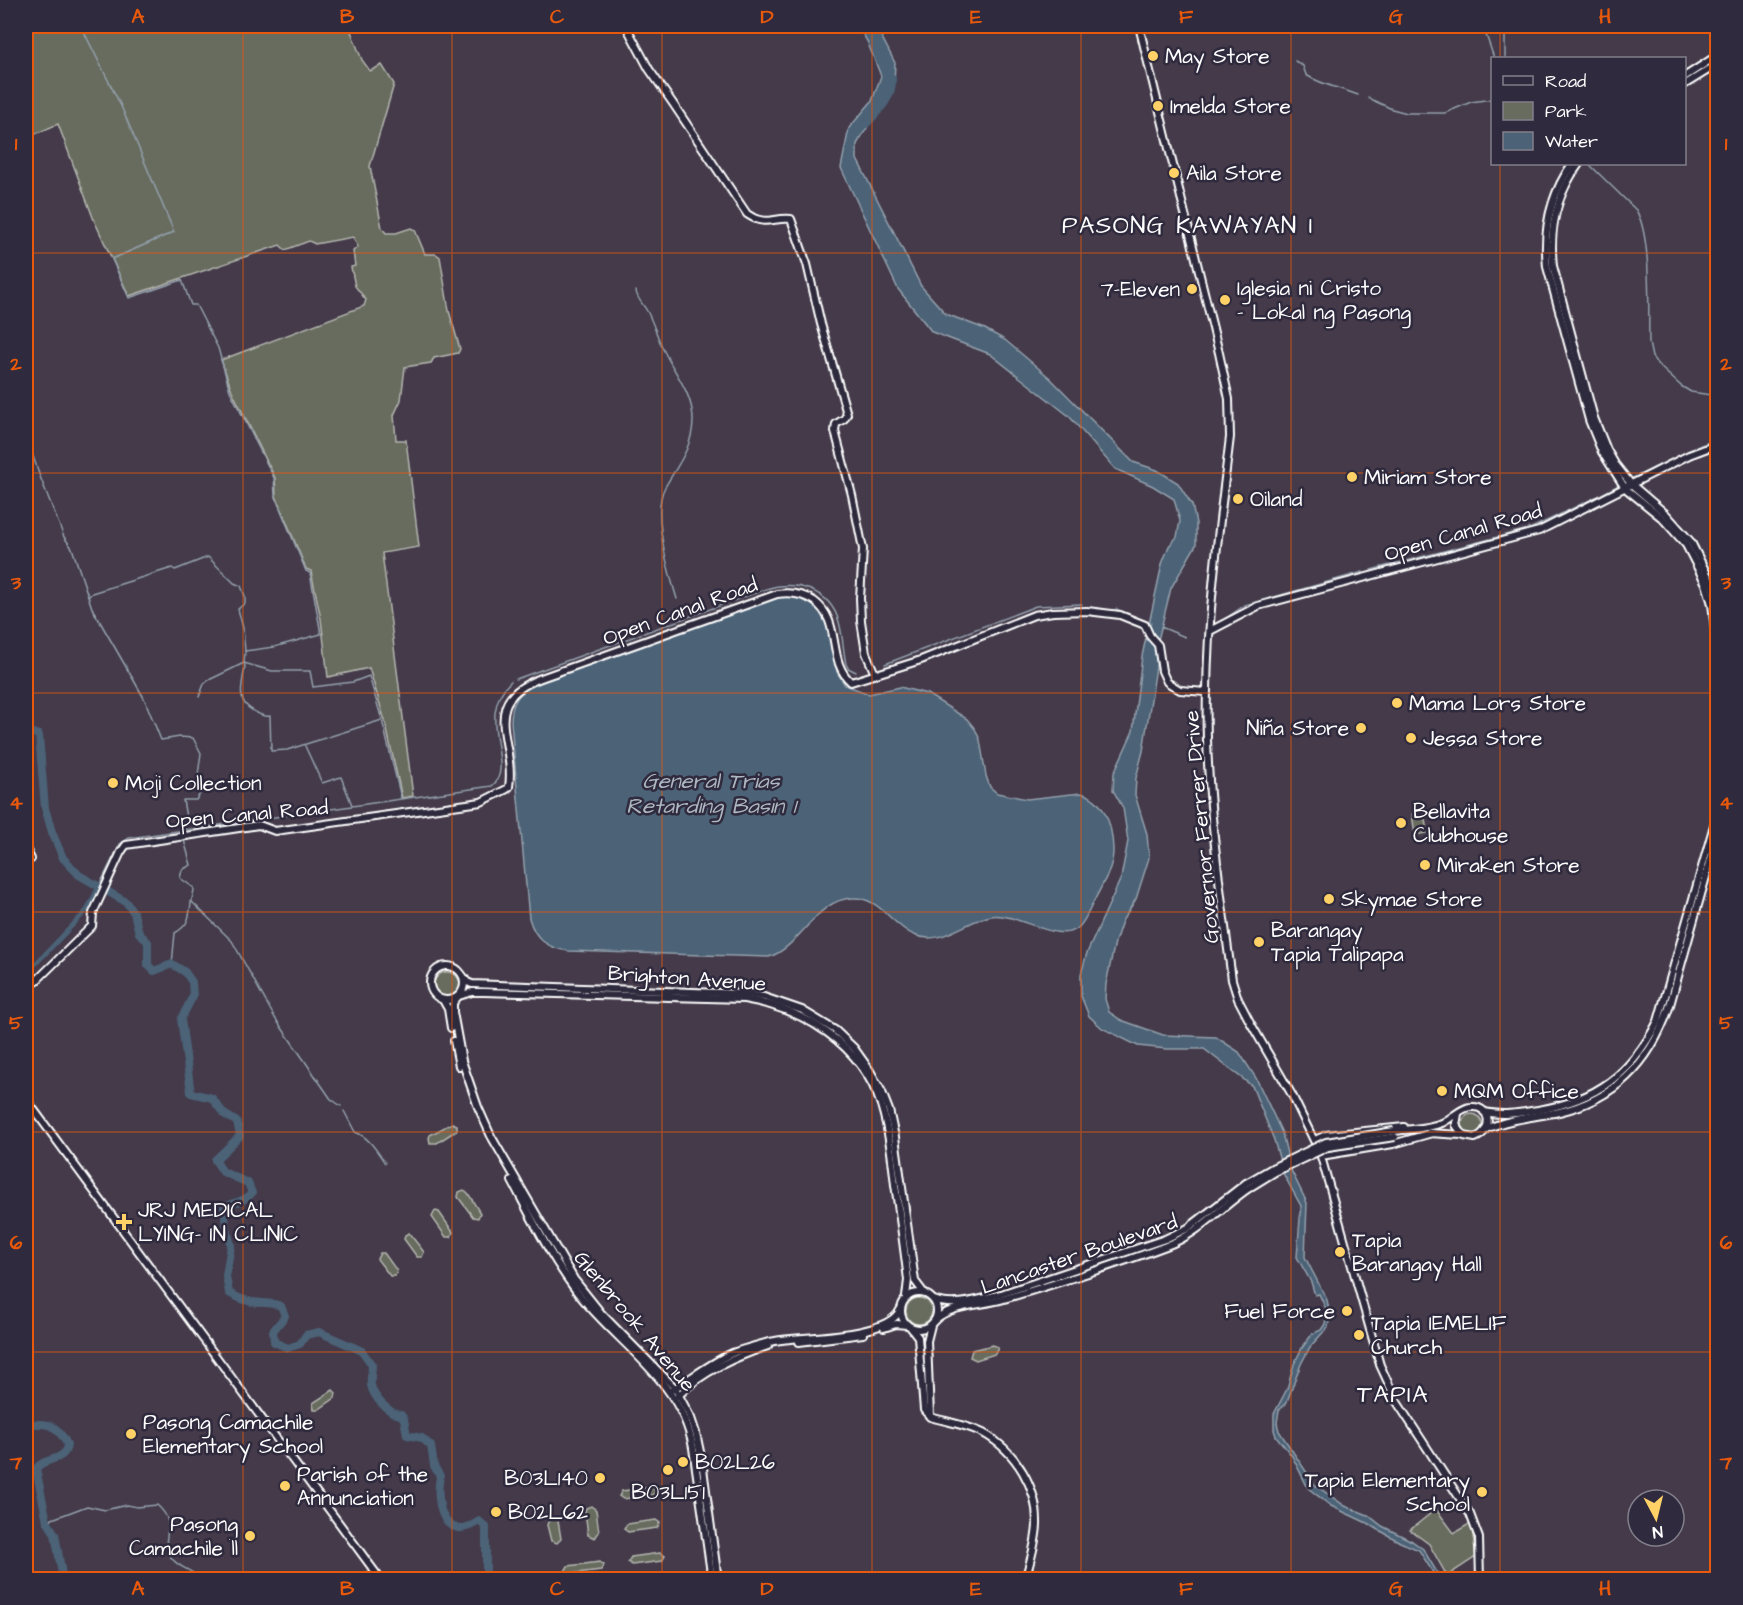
<svg xmlns="http://www.w3.org/2000/svg" width="1743" height="1605" font-family="'Architects Daughter',sans-serif">
<style>
.green{fill:#686c5f;stroke:#b4b6af;stroke-width:1.5}
.water{fill:#4c6277;stroke:#94a1ad;stroke-width:1.5}
.lines{fill:none;stroke-linecap:round;stroke-linejoin:round}
.stream{stroke:#94a1ad;stroke-width:1.5}
.canal{stroke:#4c6277;stroke-width:4.5}
.river{stroke:#4c6277;stroke-width:8}
.secondary-casing{stroke:#fff;stroke-width:10}
.secondary{stroke:#2f2a3d;stroke-width:6}
.secondary-bridge-casing{stroke:#fff;stroke-width:10;stroke-linecap:butt}
.secondary-bridge{stroke:#2f2a3d;stroke-width:6}
.grid{fill:none;stroke:#e8590c;stroke-width:1.5;stroke-opacity:0.55}
.poi-dot{fill:#ffd166;stroke:#2f2a3d;stroke-width:2}
.labels{text-anchor:middle;stroke-width:5;stroke-linejoin:round;paint-order:stroke}
.poi-label{font-size:21px;fill:#fff;stroke:#2f2a3d;text-anchor:start}
.street-label{font-size:21px;fill:#fff;stroke:#2f2a3d}
.water-label{font-size:22px;font-style:italic;fill:#aeb8c2;stroke:#2f2a3d}
.quarter-label{font-size:24px;letter-spacing:1.5px;fill:#fff;stroke:#2f2a3d}
.neatline{fill:none;stroke:#e8590c;stroke-width:2}
.grid-label{font-size:20px;text-anchor:middle;font-weight:bold;fill:#e8590c}
</style>
<rect width="100%" height="100%" fill="#443a4a"/>
<filter id="ink" filterUnits="userSpaceOnUse"><feTurbulence type="fractalNoise" baseFrequency=".0167" numOctaves="2"/><feDisplacementMap in="SourceGraphic" scale="12" xChannelSelector="R" yChannelSelector="G"/><feConvolveMatrix kernelMatrix="1 2 1 2 8 2 1 2 1" color-interpolation-filters="sRGB"/></filter>
<g filter="url(#ink)">
<g class="green">
<path d="M26 26H328L330 30 349 26 362 60 370 71 382 65 394 84 370 166 382 228 386 233H396L411 228 415 230 425 254H436L440 257 449 311 460 349 458 353 434 358 431 363 405 367 401 400 394 415 396 440H406L419 547 382 553 413 796 402 798 385 721 369 668 328 677 321 619 311 571 306 569 276 496 275 478 232 391 221 360 364 306 366 300 355 286 351 267 355 266 353 251 358 247 353 237 315 244 309 241 285 250 280 245 129 296 94 220 58 124 26 138Z"/>
<path d="M1424 812 1427 833 1415 835 1412 814Z"/>
<circle cx="447" cy="985" r="13"/>
<circle cx="1472" cy="1124" r="10"/>
<path d="M452 1123 457 1125V1130L437 1143H430L429 1138 430 1135Z"/>
<path d="M464 1190 468 1193 480 1213 478 1218 473 1217 458 1197 459 1192Z"/>
<path d="M435 1211 439 1212 453 1232 451 1237H446L432 1217Z"/>
<path d="M409 1233 424 1252 422 1257H417L404 1239 405 1235Z"/>
<path d="M380 1253H384L397 1271 395 1276H390L377 1259Z"/>
<circle cx="919" cy="1311" r="13"/>
<path d="M993 1345 998 1348 995 1354 976 1360 970 1357 972 1350Z"/>
<path d="M333 1390 336 1393 335 1398 318 1410H314L313 1403Z"/>
<path d="M651 1487 656 1491 653 1495 623 1499 619 1496 622 1491Z"/>
<path d="M591 1506 596 1510 599 1532 595 1538 588 1535 585 1511 586 1508Z"/>
<path d="M1436 1509 1454 1533 1471 1523 1476 1557 1447 1576 1429 1544 1410 1530Z"/>
<path d="M552 1519 558 1520 561 1539 557 1543 551 1541 547 1525 548 1522Z"/>
<path d="M656 1520 660 1523 657 1528 628 1532 624 1529 627 1524Z"/>
<path d="M660 1553 665 1556 662 1561 632 1565 628 1562 631 1557Z"/>
<path d="M600 1562 604 1565 601 1570 569 1574 565 1571 568 1566Z"/>
</g>
<g class="water">
<path d="M858 26H876L895 63 894 84 857 144V159L921 286 946 314 985 329 1005 340 1050 378 1133 462 1157 470 1178 483 1192 505 1196 523V545L1171 588 1156 648V667L1143 751 1136 778 1135 795 1147 834 1149 858 1136 899 1122 921 1115 942 1106 984 1105 999 1109 1012 1121 1020 1163 1035 1216 1037 1239 1052 1256 1078 1282 1133 1291 1170 1307 1203 1305 1257 1327 1300 1330 1316 1328 1327 1310 1347 1301 1364 1286 1404 1279 1410 1277 1423 1279 1431 1315 1485 1345 1506 1368 1515 1382 1526 1412 1541 1423 1549 1441 1579H1437L1419 1550 1400 1542 1367 1523 1331 1506 1308 1488 1292 1456 1276 1436 1274 1430V1414L1287 1389 1294 1364 1302 1348 1312 1334 1321 1330 1325 1324 1327 1311 1319 1294 1315 1295 1311 1282 1297 1257 1301 1206 1284 1175 1274 1140 1252 1086 1204 1049H1167L1138 1046 1102 1028 1089 1016 1081 996V974L1087 953 1121 878 1128 841 1123 808 1113 790 1114 773 1133 731 1142 656 1162 564 1169 546 1177 537 1180 521 1174 499 1153 486 1115 469 1069 416 990 354 932 332 898 289 841 168 849 128 872 101 881 76 867 41Z"/>
<path d="M792 596 803 598 813 604 823 613 829 624 837 672 845 685 869 694 900 687 927 694 967 719 975 729 980 740 986 776 990 787 997 793 1027 799 1081 793C1105 799 1112 826 1113 848 1114 867 1103 883 1095 899 1090 908 1086 920 1079 927 1059 946 1015 911 991 916 966 920 941 947 914 935 892 926 880 897 853 898 815 899 802 946 769 957L568 951C547 948 535 939 529 918L511 722C511 701 519 692 537 683L779 597Z"/>
</g>
<g class="lines">
<g class="stream">
<path d="M81 26 121 106 174 232 112 259 129 298 182 280 191 305H196L218 348 230 391 274 478 275 496 306 571 310 573 321 634 274 647 245 651"/>
<path d="M1483 26 1494 58"/>
<path d="M1505 58V35L1509 26"/>
<path d="M1295 61 1303 66 1306 75C1322 85 1340 88 1358 95"/>
<path d="M1368 98 1392 109 1407 113H1445L1471 102 1492 99"/>
<path d="M1589 164 1636 210C1652 237 1648 309 1649 343L1652 357 1658 365 1681 386 1691 392 1718 396"/>
<path d="M636 291C637 299 643 304 647 311 654 324 658 340 665 353 676 375 693 395 693 420 693 447 677 466 665 487 651 511 669 573 677 599"/>
<path d="M26 435 39 474 64 537 72 548 92 608 144 698 161 740 180 737 193 738 201 753 198 775 200 794 196 800H183L187 823 185 829"/>
<path d="M1631 479 1701 445 1718 439"/>
<path d="M1600 495 1619 485"/>
<path d="M1371 570 1532 528 1596 497"/>
<path d="M89 596 92 593 172 568 175 570 208 557 234 583 241 586 245 596V603L238 609 243 628 245 651 244 663 245 666C243 683 235 700 252 710 259 714 263 717 270 716L271 751 287 750 382 720"/>
<path d="M1116 609 1151 623"/>
<path d="M1216 625 1245 605 1363 572"/>
<path d="M1161 627 1185 637"/>
<path d="M885 664 1036 606 1082 604"/>
<path d="M516 679 766 589C795 580 830 589 839 622 843 636 843 650 846 664L848 668 856 672"/>
<path d="M199 697 204 684 209 680 244 663 272 671H310L313 687 353 682 369 676 382 720 401 798"/>
<path d="M305 746 322 783 341 777 352 805"/>
<path d="M99 886 120 844 129 838 492 786C517 766 473 716 511 681"/>
<path d="M191 901 232 941 275 1018 331 1099 341 1106"/>
<path d="M172 964 175 933C189 925 189 918 191 903 192 897 194 894 194 888L180 878 182 870 191 865 184 840"/>
<path d="M344 1111 355 1132C369 1137 377 1151 385 1163"/>
<path d="M47 1521 87 1506 105 1510 127 1505 137 1507 157 1505C179 1524 160 1536 169 1554 175 1567 193 1570 203 1580"/>
</g>
<path class="canal" d="M26 974 87 910 99 886"/>
<g class="river">
<path d="M866 124C879 111 893 98 892 78"/>
<path d="M26 735 33 733 39 735 45 808 52 832 63 858 79 875 126 902 134 913 139 933 148 942V965L154 971 172 964 185 972 192 982 193 996 181 1019 191 1093 212 1098 224 1114 237 1122 240 1136 215 1160 223 1172 248 1183 252 1193C244 1202 235 1202 224 1207L226 1227 231 1245 226 1276 229 1293C236 1297 243 1300 252 1302 262 1304 270 1302 281 1306L285 1316 273 1331 274 1342 288 1348 300 1344 306 1335 319 1332 351 1346 362 1351 372 1365C372 1371 370 1379 371 1385 373 1397 389 1414 401 1415L404 1419 407 1435 422 1438 431 1446 434 1466 440 1476C435 1503 443 1545 479 1521L486 1527V1572L492 1580"/>
<path d="M26 1424C48 1423 56 1423 67 1444 66 1463 44 1456 36 1469L47 1521 55 1534 63 1580"/>
</g>
<defs>
<g id="secondary">
<path d="M626 26 649 69 674 105 747 214C766 227 773 217 791 219L807 264 821 324 847 414 844 419 836 424 835 431 852 495 863 549 860 598 861 621 866 653 875 674"/>
<path d="M1139 26 1219 353 1229 399 1230 437C1220 521 1208 606 1207 691 1204 786 1220 886 1232 980L1238 999 1250 1022 1292 1095 1320 1153 1380 1365 1397 1402 1470 1514 1479 1538 1480 1580"/>
<path d="M1684 77 1718 55"/>
<path d="M1684 85 1718 64"/>
<path d="M1572 164C1550 195 1543 230 1547 267L1589 420 1602 452 1625 488 1662 518 1686 545 1706 584 1712 604 1718 656"/>
<path d="M1579 164C1556 195 1549 228 1553 266L1594 418 1607 450 1615 464 1631 484 1666 514 1691 542 1711 582 1718 602"/>
<path d="M1210 631 1258 606 1539 531 1689 455 1718 444"/>
<path d="M26 849 31 859"/>
<circle cx="447" cy="983" r="17"/>
<path d="M463 976 467 982 472 984 747 994 764 997 802 1010 835 1030 854 1048 869 1069 882 1092 889 1110 895 1137 915 1281 924 1293"/>
<path d="M26 991 92 926 93 913 121 852 126 845 259 825 275 831 481 802 507 789 509 787C516 741 477 701 541 678L777 594C790 592 803 594 814 601 843 622 826 660 851 682L921 660 1034 615 1053 612 1087 611 1120 615 1145 625 1150 636 1158 645 1162 671 1167 682 1180 690 1206 692"/>
<path d="M459 996 472 992H484L744 999C804 1009 861 1044 881 1105 889 1131 892 1158 895 1185 900 1217 904 1248 908 1280L906 1297"/>
<path d="M457 998 453 1003V1012L462 1061 478 1107 491 1136 574 1279 602 1314 675 1388 691 1418 696 1433 702 1461 718 1580"/>
<path d="M443 1000 448 1009 451 1028"/>
<path d="M454 1041 459 1066"/>
<path d="M26 1099 381 1580"/>
<path d="M1484 1112C1503 1116 1519 1113 1538 1110 1597 1100 1631 1074 1658 1021L1718 811"/>
<path d="M1486 1129C1509 1119 1534 1117 1559 1112 1617 1099 1652 1060 1670 1005L1718 834"/>
<path d="M1394 1131C1410 1129 1427 1129 1442 1123 1451 1119 1462 1107 1471 1107 1491 1105 1494 1131 1475 1138L1464 1136 1456 1125 1458 1114"/>
<path d="M1429 1133 1461 1135"/>
<path d="M1315 1140 1326 1135 1404 1127"/>
<path d="M1321 1156 1393 1144 1432 1133"/>
<path d="M512 1181C532 1219 551 1258 577 1292 618 1345 681 1379 693 1448L712 1580"/>
<circle cx="919" cy="1311" r="18"/>
<path d="M934 1300C953 1308 981 1299 1001 1294L1165 1239 1188 1228 1246 1183"/>
<path d="M935 1320C952 1304 982 1306 1004 1299 1058 1283 1113 1266 1166 1246 1199 1234 1221 1207 1249 1188"/>
<path d="M884 1328 896 1324 907 1325"/>
<path d="M911 1328 918 1337 924 1410 930 1417C948 1422 967 1425 983 1433 1016 1451 1038 1488 1037 1525 1036 1544 1030 1562 1025 1580"/>
<path d="M799 1342 863 1334"/>
<path d="M672 1390C690 1379 716 1359 735 1352 748 1348 762 1343 775 1341 803 1336 888 1338 900 1310"/>
<path d="M678 1396C702 1371 736 1357 768 1346"/>
<path d="M930 1416 927 1341 931 1325"/>
</g>
</defs>
<use href="#secondary" class="secondary-casing"/>
<use href="#secondary" class="secondary"/>
<defs>
<g id="secondary-bridge">
<path d="M1246 1183 1272 1168 1326 1142 1394 1131"/>
<path d="M1249 1188 1275 1172 1328 1147 1395 1137"/>
</g>
</defs>
<use href="#secondary-bridge" class="secondary-bridge-casing"/>
<use href="#secondary-bridge" class="secondary-bridge"/>
</g>
</g>
<path class="grid" d="M243 26V1580M452 26V1580M662 26V1580M872 26V1580M1081 26V1580M1291 26V1580M1500 26V58M1500 164V1580M26 253H1718M26 473H1718M26 693H1718M26 912H1718M26 1132H1718M26 1352H1718"/>
<g class="poi-dot">
<circle cx="1153" cy="56" r="6"/>
<circle cx="1158" cy="106" r="6"/>
<circle cx="1174" cy="173" r="6"/>
<circle cx="1192" cy="289" r="6"/>
<circle cx="1225" cy="300" r="6"/>
<circle cx="1352" cy="477" r="6"/>
<circle cx="1238" cy="499" r="6"/>
<circle cx="1397" cy="703" r="6"/>
<circle cx="1361" cy="728" r="6"/>
<circle cx="1411" cy="738" r="6"/>
<circle cx="113" cy="783" r="6"/>
<circle cx="1401" cy="823" r="6"/>
<circle cx="1425" cy="865" r="6"/>
<circle cx="1329" cy="899" r="6"/>
<circle cx="1259" cy="942" r="6"/>
<circle cx="1442" cy="1091" r="6"/>
<path d="M121 1213h6v6h6v6h-6v6h-6v-6h-6v-6h6z"/>
<circle cx="1340" cy="1252" r="6"/>
<circle cx="1347" cy="1311" r="6"/>
<circle cx="1359" cy="1335" r="6"/>
<circle cx="131" cy="1434" r="6"/>
<circle cx="683" cy="1462" r="6"/>
<circle cx="668" cy="1470" r="6"/>
<circle cx="600" cy="1478" r="6"/>
<circle cx="285" cy="1486" r="6"/>
<circle cx="1482" cy="1492" r="6"/>
<circle cx="496" cy="1512" r="6"/>
<circle cx="250" cy="1536" r="6"/>
</g>
<g class="labels">
<g class="poi-label">
<text x="1165" y="63">May Store</text>
<text x="1170" y="113">Imelda Store</text>
<text x="1186" y="180">Aila Store</text>
<text x="1237" y="295">Iglesia ni Cristo<tspan x="1237" dy="24">- Lokal ng Pasong</tspan></text>
<text x="1180" y="296" text-anchor="end">7-Eleven</text>
<text x="1364" y="484">Miriam Store</text>
<text x="1250" y="506">Oiland</text>
<text x="1409" y="710">Mama Lors Store</text>
<text x="1349" y="735" text-anchor="end">Niña Store</text>
<text x="1423" y="745">Jessa Store</text>
<text x="125" y="790">Moji Collection</text>
<text x="1413" y="818">Bellavita<tspan x="1413" dy="24">Clubhouse</tspan></text>
<text x="1437" y="872">Miraken Store</text>
<text x="1341" y="906">Skymae Store</text>
<text x="1271" y="937">Barangay<tspan x="1271" dy="24">Tapia Talipapa</tspan></text>
<text x="1454" y="1098">MQM Office</text>
<text x="138" y="1217">JRJ MEDICAL<tspan x="138" dy="24">LYING- IN CLINIC</tspan></text>
<text x="1352" y="1247">Tapia<tspan x="1352" dy="24">Barangay Hall</tspan></text>
<text x="1335" y="1318" text-anchor="end">Fuel Force</text>
<text x="1371" y="1330">Tapia IEMELIF<tspan x="1371" dy="24">Church</tspan></text>
<text x="143" y="1429">Pasong Camachile<tspan x="143" dy="24">Elementary School</tspan></text>
<text x="695" y="1469">B02L26</text>
<text x="297" y="1481">Parish of the<tspan x="297" dy="24">Annunciation</tspan></text>
<text x="588" y="1485" text-anchor="end">B03L140</text>
<text x="1470" y="1487" text-anchor="end">Tapia Elementary<tspan x="1470" dy="24">School</tspan></text>
<text x="668" y="1499" text-anchor="middle">B03L151</text>
<text x="508" y="1519">B02L62</text>
<text x="238" y="1531" text-anchor="end">Pasong<tspan x="238" dy="24">Camachile ll</tspan></text>
</g>
<g class="street-label">
<text transform="translate(1463 532) rotate(-16)" y="7">Open Canal Road</text>
<text transform="translate(680 611) rotate(-20)" y="7">Open Canal Road</text>
<text transform="translate(247 814) rotate(-5)" y="7">Open Canal Road</text>
<text transform="translate(1201 827) rotate(-95)" y="7">Governor Ferrer Drive</text>
<text transform="translate(687 978) rotate(4)" y="7">Brighton Avenue</text>
<text transform="translate(1079 1254) rotate(-19)" y="7">Lancaster Boulevard</text>
<text transform="translate(635 1321) rotate(50)" y="7">Glenbrook Avenue</text>
</g>
<g class="water-label">
<text x="711" y="788">General Trias<tspan x="711" dy="25">Retarding Basin 1</tspan></text>
</g>
<g class="quarter-label">
<text x="1188" y="233">PASONG KAWAYAN I</text>
<text x="1393" y="1402">TAPIA</text>
</g>
</g>
<rect width="1743" height="1605" fill="none" stroke="#2f2a3d" stroke-width="66"/>
<rect x="1491" y="57" width="195" height="108" fill="#2f2a3d" stroke="#827f8b" stroke-width="1.5"/>
<rect x="1503" y="76" width="30" height="9" fill="#2f2a3d" stroke="#827f8b" stroke-width="1.5"/>
<text x="1545" y="87" font-size="18" fill="#ffffff">Road</text>
<rect x="1503" y="102" width="30" height="18" fill="#686c5f" stroke="#827f8b" stroke-width="1.5"/>
<text x="1545" y="117" font-size="18" fill="#ffffff">Park</text>
<rect x="1503" y="132" width="30" height="18" fill="#4c6277" stroke="#827f8b" stroke-width="1.5"/>
<text x="1545" y="147" font-size="18" fill="#ffffff">Water</text>
<g transform="translate(1656 1518) rotate(173)"><circle r="28" fill="#2f2a3d" stroke="#827f8b" stroke-width="1.5"/>
<path d="M0-4.5L10 22L0 15L-10 22Z" fill="#ffd166"/>
<text y="-9" font-size="16" font-weight="bold" text-anchor="middle" fill="#ffffff">N</text>
</g>
<rect x="33" y="33" width="1677" height="1539" class="neatline"/>
<g class="grid-label">
<text x="138" y="23">A</text>
<text x="347" y="23">B</text>
<text x="557" y="23">C</text>
<text x="767" y="23">D</text>
<text x="976" y="23">E</text>
<text x="1186" y="23">F</text>
<text x="1396" y="23">G</text>
<text x="1605" y="23">H</text>
<text x="16" y="150">1</text>
<text x="1726" y="150">1</text>
<text x="16" y="370">2</text>
<text x="1726" y="370">2</text>
<text x="16" y="589">3</text>
<text x="1726" y="589">3</text>
<text x="16" y="809">4</text>
<text x="1726" y="809">4</text>
<text x="16" y="1029">5</text>
<text x="1726" y="1029">5</text>
<text x="16" y="1249">6</text>
<text x="1726" y="1249">6</text>
<text x="16" y="1469">7</text>
<text x="1726" y="1469">7</text>
<text x="138" y="1595">A</text>
<text x="347" y="1595">B</text>
<text x="557" y="1595">C</text>
<text x="767" y="1595">D</text>
<text x="976" y="1595">E</text>
<text x="1186" y="1595">F</text>
<text x="1396" y="1595">G</text>
<text x="1605" y="1595">H</text>
</g>
</svg>
